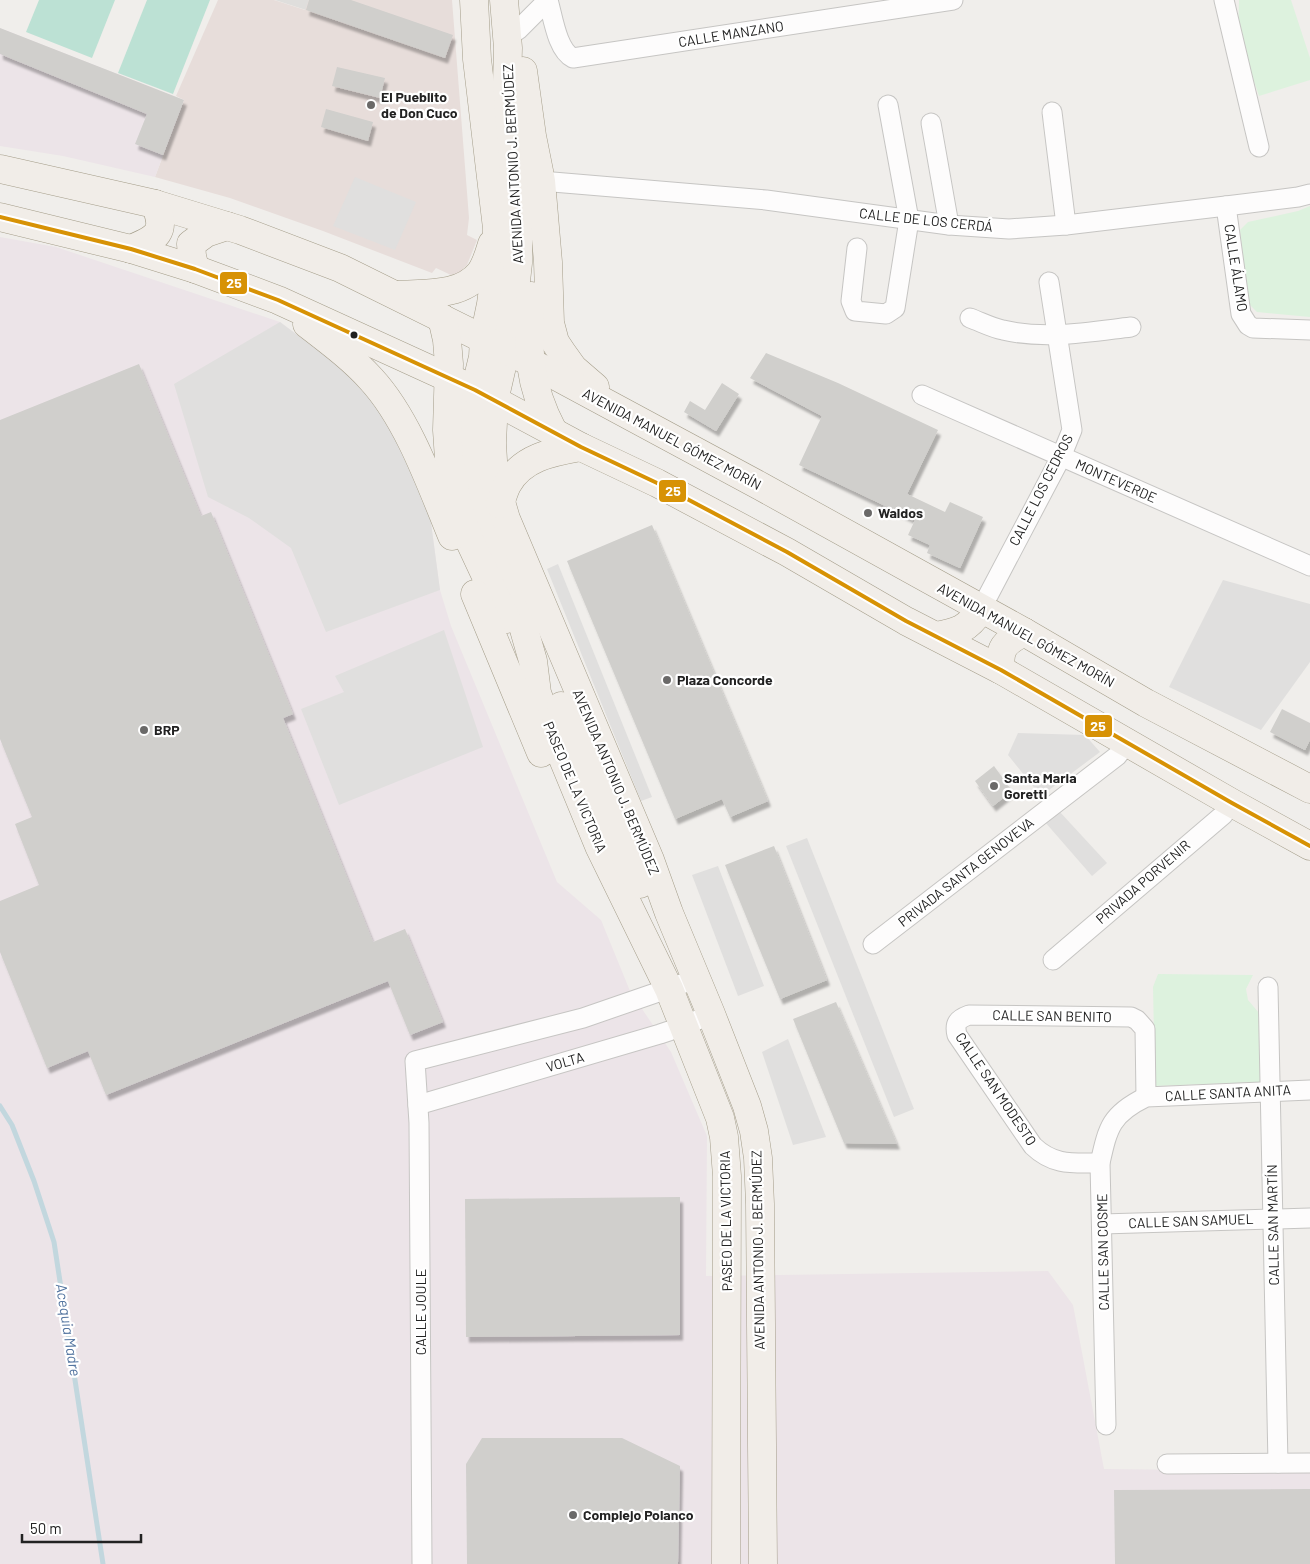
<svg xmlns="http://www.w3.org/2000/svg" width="1310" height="1564" font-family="Barlow,sans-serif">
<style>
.residential{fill:#dfdedc}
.commercial{fill:#e7ddda}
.industrial{fill:#ece4e8}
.park{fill:#ddf2de}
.pitch{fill:#bce1d4}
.parking{fill:#e0dfde}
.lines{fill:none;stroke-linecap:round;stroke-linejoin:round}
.stream{stroke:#c2d7de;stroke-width:5}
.building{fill:#d0cfcc;filter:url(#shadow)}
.minor-casing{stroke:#c6c5c3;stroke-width:21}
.primary-casing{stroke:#a49d89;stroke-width:29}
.minor{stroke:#fdfcfc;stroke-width:19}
.primary{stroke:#f1ede8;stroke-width:28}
.bus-1-casing{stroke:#fff;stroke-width:8}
.bus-1{stroke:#d79205;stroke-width:4}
.poi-dot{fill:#6a6968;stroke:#fff;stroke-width:2}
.bus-dot{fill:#222;stroke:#fff;stroke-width:2}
.labels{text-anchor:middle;stroke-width:4.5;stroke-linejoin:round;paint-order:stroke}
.street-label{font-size:14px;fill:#222;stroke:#fff}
.poi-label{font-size:14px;font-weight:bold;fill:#222;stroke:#fff;text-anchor:start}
.water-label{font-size:15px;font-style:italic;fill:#5475a0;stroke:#fff}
.line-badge{stroke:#fff;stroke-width:2}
.badge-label{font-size:14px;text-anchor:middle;font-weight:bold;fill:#fff}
</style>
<defs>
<filter id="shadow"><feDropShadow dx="3" dy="5.5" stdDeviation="1" flood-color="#0004"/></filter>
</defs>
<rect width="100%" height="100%" fill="#f0eeeb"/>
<path class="residential" d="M275 0H309L306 10Z"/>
<path class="commercial" d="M218 0H274L305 10 309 0H452L469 218 467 235 477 240 467 265 459 273 451 275 436 268 432 273 323 231 230 198 155 177 184 100 176 96Z"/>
<g class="industrial">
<path d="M0 28 184 100 155 177 63 156 0 146Z"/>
<path d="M0 237 56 247 280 322 336 364 427 493 440 590 451 626 557 882 601 920 630 991 671 1052 707 1136 706 1276 1048 1271 1073 1305 1104 1469 1310 1471V1564H0Z"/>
</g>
<g class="park">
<path d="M1239 0H1291L1310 58V80L1259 96 1238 35Z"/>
<path d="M1310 206V317L1257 312 1248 303 1240 230 1248 222 1298 211Z"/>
<path d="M1158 974 1253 975 1246 989 1248 1000 1259 1013 1261 1082 1155 1086 1153 987Z"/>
</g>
<g class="pitch">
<path d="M39 0H115L92 58 26 32Z"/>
<path d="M147 0H210L173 94 118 73Z"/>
</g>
<g class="parking">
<path d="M355 177 416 202 395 250 333 226Z"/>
<path d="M280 322 336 364 382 406 427 493 440 590 326 632 291 548 249 518 208 497 174 384Z"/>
<path d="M558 564 652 797 641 801 547 569Z"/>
<path d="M1223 580 1310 604V662L1261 730 1169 687Z"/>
<path d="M444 630 483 747 339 805 301 709 344 692 335 676Z"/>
<path d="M1018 733 1085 735 1100 752 1041 796 1008 755Z"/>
<path d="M1059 811 1107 863 1092 876 1045 822Z"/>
<path d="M807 838 914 1109 894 1117 786 846Z"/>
<path d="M718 866 764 986 738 996 692 875Z"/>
<path d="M788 1039 826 1137 793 1145 762 1052Z"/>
</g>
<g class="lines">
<path class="stream" d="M0 1106 12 1125 34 1181 54 1242 103 1564"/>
</g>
<g class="building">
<path d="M309 0H351L453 35 445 58 306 10Z"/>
<path d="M0 28 184 100 163 155 135 144 147 114 0 54Z"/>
<path d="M337 67 385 78 380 98 332 86Z"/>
<path d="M326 109 373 122 368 141 321 127Z"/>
<path d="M766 353 838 383 938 430 907 494 945 512 950 502 983 517 960 568 927 553 930 545 908 535 915 520 799 465 822 416 750 378Z"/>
<path d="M139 364 201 516 211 512 293 714 283 718 373 942 405 929 443 1022 410 1035 388 981 106 1095 88 1051 47 1068 0 952V901L39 885 15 824 32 817 0 739V420Z"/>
<path d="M722 383 739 394 716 431 684 412 690 401 705 410Z"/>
<path d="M652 525 768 801 730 817 722 799 675 819 567 561Z"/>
<path d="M1282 709 1310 723V740L1305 750 1270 732Z"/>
<path d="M994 766 1012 791 993 806 975 781Z"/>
<path d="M774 846 827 980 780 999 725 865Z"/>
<path d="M836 1002 897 1144 844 1143 793 1019Z"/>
<path d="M680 1197V1335L466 1337 465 1199Z"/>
<path d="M482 1438H622L680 1466 678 1564H467L466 1464Z"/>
<path d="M1310 1489V1564H1115L1114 1490Z"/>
</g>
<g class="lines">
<defs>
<g id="minor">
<path d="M1224 0 1259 147"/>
<path d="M518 30 548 0C553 17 557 50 573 58L953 0"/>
<path d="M1052 112 1066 225"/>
<path d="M931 123 949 225"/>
<path d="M541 181 766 200 949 225 1009 229 1066 225 1226 206 1298 197 1310 194"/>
<path d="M1226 206 1241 314 1248 325 1253 328 1310 330"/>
<path d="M857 248 851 301 855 311 886 314 895 308 909 220 888 105"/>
<path d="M970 318C981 322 992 328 1003 330 1045 340 1089 332 1131 327"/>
<path d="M922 395 1310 566"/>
<path d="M981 609 1061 457 1072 430 1049 282"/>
<path d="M873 944 1117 756 1127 743"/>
<path d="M1053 960 1223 815 1232 803"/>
<path d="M1268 987 1278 1463"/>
<path d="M418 1105 660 1034 684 1026 711 1014"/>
<path d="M1100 1163C1073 1163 1054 1166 1033 1146L957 1035C954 1023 958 1019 969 1015L1131 1017 1137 1020 1145 1029 1146 1097"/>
<path d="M1102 1224 1310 1218"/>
<path d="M1106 1425 1100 1163C1108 1127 1111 1114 1146 1097L1310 1090"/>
<path d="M1167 1464 1310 1463"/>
<path d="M422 1564 419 1123 415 1061 583 1018 696 979"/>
</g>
<g id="primary">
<path d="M474 0 477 59 497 228 496 266 491 304 484 338 483 357 475 390 471 420 470 453 473 480 480 507 517 605 533 661 537 693 545 715 599 846 669 989 720 1118 724 1137 727 1176 726 1564"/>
<path d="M504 0 508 48 507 82 518 230V263L511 327 494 401 492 443 494 478 506 519 650 860 669 913 711 1014 747 1106 754 1131 758 1158 760 1204 763 1564"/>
<path d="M523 71 532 136 541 181 548 262 550 323 555 342 563 354 573 368 595 387"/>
<path d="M0 169 155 204 240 230 340 268 530 362 762 487 1024 632 1146 703 1310 789"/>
<path d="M0 217 131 249 195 269 278 300 475 390 581 447 657 483 787 552 906 621 1001 670 1232 803 1310 846"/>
<path d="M131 249C157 238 167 233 155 204"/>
<path d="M195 269 192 256 191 244 206 233 227 226"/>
<path d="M398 295C424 293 461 297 480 273 486 265 489 254 492 244"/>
<path d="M531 296C527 348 528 384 553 431"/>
<path d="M442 318 447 340 449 364 447 430 449 459 459 512 471 544 506 619"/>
<path d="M307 324C329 341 352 358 371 379 408 419 431 485 452 536"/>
<path d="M500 504C502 498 504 491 507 485 522 457 553 452 581 447"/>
<path d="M475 594 541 753"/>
<path d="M936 636C958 632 968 629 981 609"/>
<path d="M1001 670C998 648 1005 642 1024 632"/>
<path d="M561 706 630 867 640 884"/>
</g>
</defs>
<use href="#minor" class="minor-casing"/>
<use href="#primary" class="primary-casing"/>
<use href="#minor" class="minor"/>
<use href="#primary" class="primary"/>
<defs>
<path id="bus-1" d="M0 217 131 249 195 269 278 300 475 390 581 447 657 483 787 552 906 621 1001 670 1232 803 1310 846"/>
</defs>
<use href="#bus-1" class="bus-1-casing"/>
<use href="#bus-1" class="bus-1"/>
</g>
<g class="poi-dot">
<circle cx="371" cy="105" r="5"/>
<circle cx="868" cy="513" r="5"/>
<circle cx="667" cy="680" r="5"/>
<circle cx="144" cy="730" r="5"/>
<circle cx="994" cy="786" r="5"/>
<circle cx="573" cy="1515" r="5"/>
</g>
<circle class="bus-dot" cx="354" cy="335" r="4.5"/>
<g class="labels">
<g class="street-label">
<text transform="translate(731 34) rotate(-9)" y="5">CALLE MANZANO</text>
<text transform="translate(513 164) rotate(-93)" y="5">AVENIDA ANTONIO J. BERMÚDEZ</text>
<text transform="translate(926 220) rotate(6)" y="5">CALLE DE LOS CERDÁ</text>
<text transform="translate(1236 268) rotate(81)" y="5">CALLE ÁLAMO</text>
<text transform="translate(672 439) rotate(28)" y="5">AVENIDA MANUEL GÓMEZ MORÍN</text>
<text transform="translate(1116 481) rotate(24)" y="5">MONTEVERDE</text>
<text transform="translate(1041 490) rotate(-63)" y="5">CALLE LOS CEDROS</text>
<text transform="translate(1026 635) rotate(29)" y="5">AVENIDA MANUEL GÓMEZ MORÍN</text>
<text transform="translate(616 782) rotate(67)" y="5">AVENIDA ANTONIO J. BERMÚDEZ</text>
<text transform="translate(575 787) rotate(67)" y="5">PASEO DE LA VICTORIA</text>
<text transform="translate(966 872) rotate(-38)" y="5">PRIVADA SANTA GENOVEVA</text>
<text transform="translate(1143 882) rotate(-41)" y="5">PRIVADA PORVENIR</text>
<text transform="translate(1052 1016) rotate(1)" y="5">CALLE SAN BENITO</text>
<text transform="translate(565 1062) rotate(-16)" y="5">VOLTA</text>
<text transform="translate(996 1089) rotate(56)" y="5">CALLE SAN MODESTO</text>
<text transform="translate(1228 1093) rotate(-3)" y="5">CALLE SANTA ANITA</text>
<text transform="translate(726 1221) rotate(-91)" y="5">PASEO DE LA VICTORIA</text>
<text transform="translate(1191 1221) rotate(-2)" y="5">CALLE SAN SAMUEL</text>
<text transform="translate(1273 1225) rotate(-91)" y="5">CALLE SAN MARTÍN</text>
<text transform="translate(758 1250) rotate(-91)" y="5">AVENIDA ANTONIO J. BERMÚDEZ</text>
<text transform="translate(1103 1252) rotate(-91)" y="5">CALLE SAN COSME</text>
<text transform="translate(421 1312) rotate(-90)" y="5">CALLE JOULE</text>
</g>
<g class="poi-label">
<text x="381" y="102">El Pueblito<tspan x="381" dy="16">de Don Cuco</tspan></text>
<text x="878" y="518">Waldos</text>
<text x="677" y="685">Plaza Concorde</text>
<text x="154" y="735">BRP</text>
<text x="1004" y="783">Santa Maria<tspan x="1004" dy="16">Goretti</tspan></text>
<text x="583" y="1520">Complejo Polanco</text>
</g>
<g class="water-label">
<text transform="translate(68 1330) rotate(81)" y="5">Acequia Madre</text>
</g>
</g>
<g class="line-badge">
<rect x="219" y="271" width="29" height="24" rx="5" fill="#d79205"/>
<rect x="658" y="479" width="29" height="24" rx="5" fill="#d79205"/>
<rect x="1084" y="714" width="29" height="24" rx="5" fill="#d79205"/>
</g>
<g class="badge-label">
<text x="234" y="288">25</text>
<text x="673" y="496">25</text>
<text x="1098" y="731">25</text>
</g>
<path d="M22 1534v8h119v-8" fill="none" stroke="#222222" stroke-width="2.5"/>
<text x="30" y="1534" font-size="15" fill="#222222" stroke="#ffffff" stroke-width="4" paint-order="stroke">50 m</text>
</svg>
